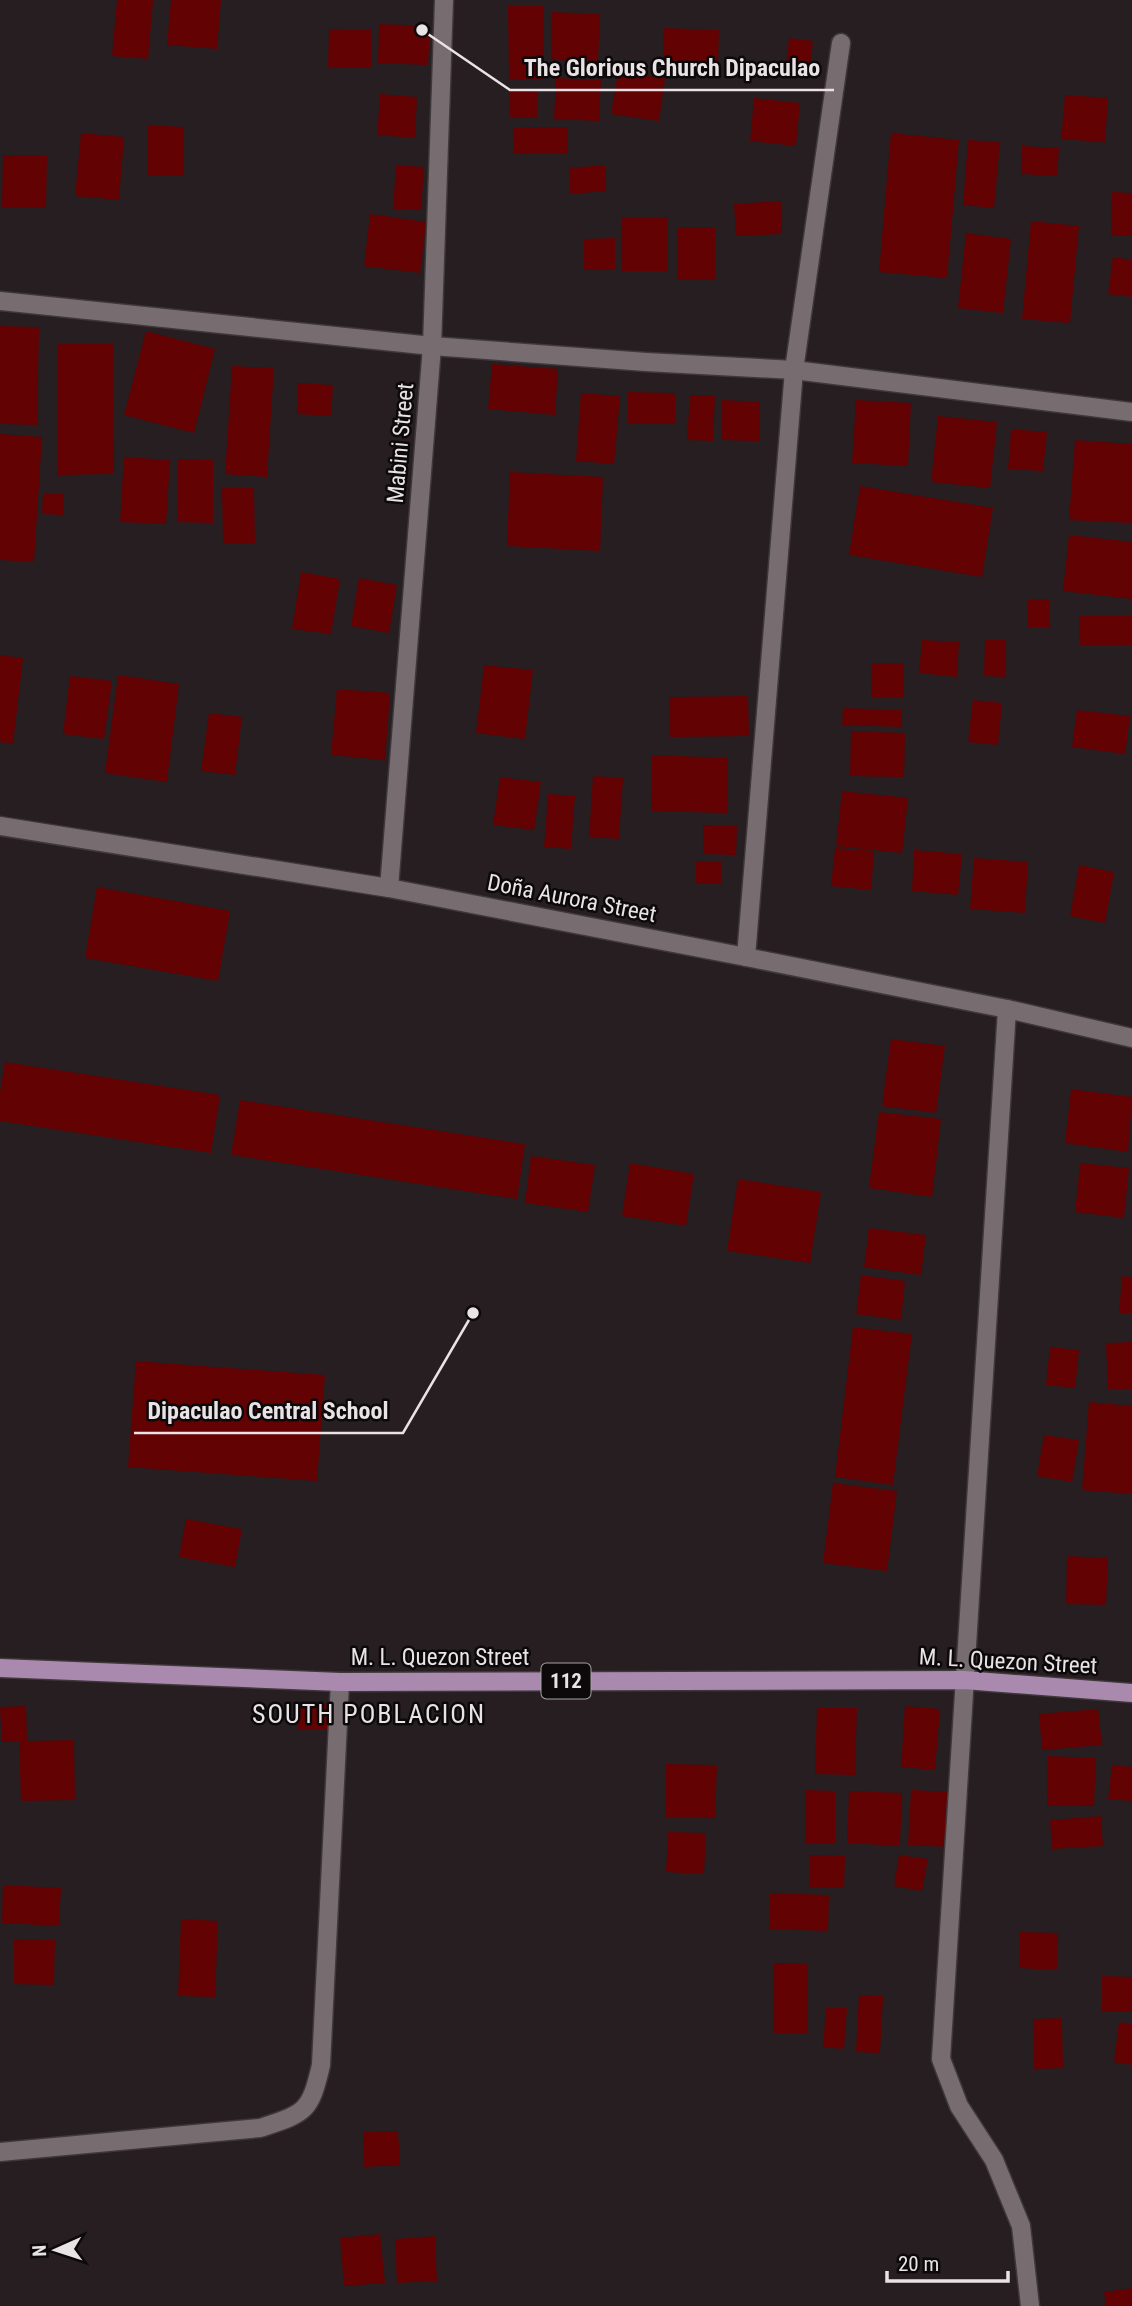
<svg xmlns="http://www.w3.org/2000/svg" width="1132" height="2306" font-family="'Roboto Condensed',sans-serif">
<style>
.building{fill:#620203}
.lines{fill:none;stroke-linecap:round;stroke-linejoin:round}
.minor-casing{stroke:#3f383a;stroke-width:21}
.major-casing{stroke:#3f383a;stroke-width:21}
.minor{stroke:#776d70;stroke-width:18}
.major{stroke:#aa89ae;stroke-width:18}
.labels{text-anchor:middle;stroke-width:5;stroke-linejoin:round;paint-order:stroke}
.shield{fill:#0c090a;stroke:#a7a2a3;stroke-width:2}
.shield-label{font-size:21px;font-weight:bold;fill:#e9e3e5}
.street-label{font-size:23px;fill:#e9e3e5;stroke:#0c090a}
.quarter-label{font-size:26px;letter-spacing:2px;fill:#e9e3e5;stroke:#0c090a}
.leader{fill:none;stroke:#e9e3e5;stroke-width:2.5}
.callout-dot{fill:#e9e3e5;stroke:#0c090a;stroke-width:2.5}
.callout-label{font-size:24px;text-anchor:middle;font-weight:bold;fill:#e9e3e5;stroke:#0c090a;stroke-width:5;stroke-linejoin:round;paint-order:stroke}
</style>
<rect width="100%" height="100%" fill="#261e21"/>
<g class="building">
<path d="M117 0H153L148 59 112 56Z"/>
<path d="M171 0H221L217 49 167 45Z"/>
<path d="M508 6H544V79L509 80Z"/>
<path d="M552 12 600 14 598 61 551 60Z"/>
<path d="M379 24 430 26 428 65 378 63Z"/>
<path d="M664 28 719 30 718 66 663 65Z"/>
<path d="M329 29 372 30V68L328 67Z"/>
<path d="M789 38 813 41 809 76 785 73Z"/>
<path d="M618 72 665 78 659 121 611 114Z"/>
<path d="M556 78 601 80 599 121 554 119Z"/>
<rect x="509" y="91" width="29" height="27"/>
<path d="M380 94 417 97 415 138 377 135Z"/>
<path d="M1065 95 1108 98 1105 142 1061 139Z"/>
<path d="M754 98 800 103 796 146 750 141Z"/>
<path d="M147 125 184 127 183 176 147 175Z"/>
<path d="M567 127 568 153 514 154 513 128Z"/>
<path d="M81 133 124 137 119 200 75 196Z"/>
<path d="M891 133 959 140 947 278 879 272Z"/>
<path d="M968 140 1000 142 994 208 963 205Z"/>
<path d="M1022 146 1059 148 1057 176 1021 174Z"/>
<path d="M3 155 47 156 46 208 2 207Z"/>
<path d="M396 165 424 167 421 210 393 209Z"/>
<path d="M605 165 606 191 570 194 569 168Z"/>
<path d="M1112 192 1132 193V236H1111Z"/>
<path d="M781 201 782 234 736 236 734 204Z"/>
<path d="M370 214 426 222 420 273 364 266Z"/>
<rect x="621" y="217" width="47" height="54"/>
<path d="M1031 221 1079 226 1070 323 1022 319Z"/>
<rect x="677" y="227" width="38" height="53"/>
<path d="M966 233 1011 239 1003 313 958 308Z"/>
<path d="M615 238V270H584V239Z"/>
<path d="M1113 257 1132 260V297L1108 294Z"/>
<path d="M0 326 39 327 37 425 0 424Z"/>
<path d="M146 331 215 349 194 433 124 415Z"/>
<path d="M57 344H113L114 474 57 475Z"/>
<path d="M492 364 558 369 555 415 488 409Z"/>
<path d="M232 366 274 368 267 477 225 474Z"/>
<path d="M298 383 333 385 331 416 297 414Z"/>
<path d="M628 392 675 393V424H628Z"/>
<path d="M581 393 620 396 614 464 576 461Z"/>
<path d="M690 395 715 396 713 441 687 440Z"/>
<path d="M721 400 760 402 759 441 721 440Z"/>
<path d="M856 400 911 403 908 466 852 463Z"/>
<path d="M938 416 997 422 990 488 931 482Z"/>
<path d="M1011 429 1047 432 1043 471 1008 469Z"/>
<path d="M0 434 42 437 34 562 0 560Z"/>
<path d="M1075 440 1132 444V523L1069 520Z"/>
<path d="M124 457 170 460 166 524 120 522Z"/>
<path d="M178 459 213 460V523L177 522Z"/>
<path d="M510 472 603 477 600 551 507 546Z"/>
<path d="M860 486 993 508 982 577 849 555Z"/>
<path d="M222 488H254L255 544H223Z"/>
<path d="M43 493 64 494 63 515 42 514Z"/>
<path d="M1069 535 1132 542V599L1063 591Z"/>
<path d="M301 572 340 579 331 634 292 629Z"/>
<path d="M359 578 397 585 389 633 351 626Z"/>
<rect x="1027" y="599" width="23" height="28"/>
<rect x="1079" y="616" width="53" height="29"/>
<path d="M922 640 959 642 957 677 919 673Z"/>
<path d="M985 640H1006V677L984 676Z"/>
<path d="M0 655 23 658 13 744 0 742Z"/>
<path d="M872 663H904V697H871Z"/>
<path d="M484 665 533 670 525 739 476 733Z"/>
<path d="M118 675 179 684 167 782 105 773Z"/>
<path d="M70 676 112 681 104 739 63 734Z"/>
<path d="M337 689 390 693 385 760 331 755Z"/>
<path d="M748 696 749 736 669 737V697Z"/>
<path d="M973 700 1002 703 998 745 968 742Z"/>
<path d="M843 708 902 710V727L842 725Z"/>
<path d="M1077 710 1130 716 1125 754 1072 747Z"/>
<path d="M209 713 242 717 235 775 201 771Z"/>
<path d="M851 731 905 733 904 777 850 776Z"/>
<path d="M652 755 728 758 727 813 651 811Z"/>
<path d="M593 776 623 778 619 839 589 837Z"/>
<path d="M500 777 541 782 534 830 493 825Z"/>
<path d="M842 791 908 798 902 853 836 846Z"/>
<path d="M548 794 575 796 571 849 544 847Z"/>
<path d="M703 825 737 826 736 855 703 854Z"/>
<path d="M835 848 874 851 871 890 831 886Z"/>
<path d="M914 850 962 854 958 895 912 891Z"/>
<path d="M974 858 1028 862 1025 913 970 909Z"/>
<path d="M696 861 722 862 721 884H696Z"/>
<path d="M1079 865 1114 872 1105 923 1070 916Z"/>
<path d="M97 887 230 911 218 981 85 958Z"/>
<path d="M891 1039 945 1046 936 1113 882 1106Z"/>
<path d="M5 1062 220 1095 211 1153 0 1121V1092Z"/>
<path d="M1071 1089 1132 1097 1128 1152 1065 1143Z"/>
<path d="M240 1100 525 1144 517 1199 231 1155Z"/>
<path d="M879 1112 941 1119 932 1197 869 1188Z"/>
<path d="M531 1156 595 1165 588 1212 525 1203Z"/>
<path d="M630 1163 694 1174 686 1226 622 1216Z"/>
<path d="M1080 1163 1129 1168 1124 1218 1075 1212Z"/>
<path d="M738 1179 821 1192 810 1263 727 1251Z"/>
<path d="M869 1228 926 1235 921 1275 864 1267Z"/>
<path d="M861 1275 905 1281 901 1320 856 1314Z"/>
<path d="M1122 1276 1132 1277V1313H1119Z"/>
<path d="M853 1327 912 1334 893 1485 835 1477Z"/>
<path d="M1132 1342V1389H1108L1106 1343Z"/>
<path d="M1050 1347 1079 1350 1075 1388 1046 1385Z"/>
<path d="M136 1361 325 1375 317 1481 128 1467Z"/>
<path d="M1089 1402 1132 1406V1494L1082 1490Z"/>
<path d="M1044 1435 1079 1440 1072 1482 1037 1476Z"/>
<path d="M833 1483 897 1491 887 1571 823 1563Z"/>
<path d="M186 1519 242 1529 235 1567 179 1557Z"/>
<path d="M1067 1556 1108 1558 1106 1605 1066 1604Z"/>
<path d="M331 1703V1729H297V1704Z"/>
<path d="M26 1706 27 1741 74 1740 75 1800 21 1801 19 1741 2 1742 0 1707Z"/>
<path d="M905 1706 940 1709 935 1770 901 1767Z"/>
<path d="M817 1708H857L855 1775 815 1774Z"/>
<path d="M1098 1709 1102 1745 1042 1750 1039 1714Z"/>
<path d="M1048 1756 1096 1758 1094 1806 1047 1805Z"/>
<path d="M666 1764 717 1765 715 1818 665 1817Z"/>
<path d="M1112 1765 1132 1767V1801L1108 1799Z"/>
<path d="M806 1790 835 1791V1844L805 1843Z"/>
<path d="M911 1790 952 1792 949 1847 908 1845Z"/>
<path d="M849 1791 902 1793 900 1846 847 1843Z"/>
<path d="M1101 1816 1103 1846 1052 1849 1050 1820Z"/>
<path d="M668 1832 706 1833 704 1874 666 1872Z"/>
<path d="M810 1855 845 1856 844 1888H809Z"/>
<path d="M899 1855 928 1859 922 1891 894 1886Z"/>
<path d="M3 1885 61 1888 59 1926 2 1923Z"/>
<path d="M770 1893 829 1895 828 1931 769 1929Z"/>
<path d="M181 1919 218 1921 215 1997 178 1996Z"/>
<path d="M1020 1932 1058 1933 1057 1970 1019 1968Z"/>
<path d="M14 1939 55 1940 54 1985 14 1984Z"/>
<path d="M774 1963 808 1964 807 2034 773 2033Z"/>
<path d="M1102 1976 1132 1977V2012H1102Z"/>
<path d="M859 1995 883 1996 880 2053 856 2052Z"/>
<path d="M826 2008H847L844 2049 823 2047Z"/>
<path d="M1062 2018 1063 2068 1034 2069 1033 2019Z"/>
<path d="M1119 2022 1132 2024V2065L1114 2062Z"/>
<path d="M398 2131 400 2165 364 2167 363 2132Z"/>
<path d="M380 2234 385 2283 344 2286 340 2238Z"/>
<path d="M435 2236 437 2281 397 2283 395 2239Z"/>
<path d="M1132 2288V2306H1106L1104 2292Z"/>
</g>
<g class="lines">
<defs>
<g id="minor">
<path d="M0 301 432 346 646 362 794 370 1132 412"/>
<path d="M0 826 389 888 746 957 1007 1009 1132 1038"/>
<path d="M389 888 432 346 444 0"/>
<path d="M746 957 794 370 841 43"/>
<path d="M1007 1009 941 2059 959 2106 994 2160 1021 2226 1030 2306"/>
<path d="M0 2152 260 2128C305 2113 310 2113 321 2065L340 1682"/>
</g>
<path id="major" d="M0 1668 340 1682 964 1680 1132 1693"/>
</defs>
<use href="#minor" class="minor-casing"/>
<use href="#major" class="major-casing"/>
<use href="#minor" class="minor"/>
<use href="#major" class="major"/>
</g>
<g class="labels">
<rect class="shield" x="541.5" y="1663.5" width="49" height="35" rx="5"/>
<g class="shield-label">
<text x="566" y="1688">112</text>
</g>
<g class="street-label">
<text transform="translate(400 443) rotate(-85)" y="8">Mabini Street</text>
<text transform="translate(572 898) rotate(11)" y="8">Doña Aurora Street</text>
<text x="440" y="1665">M. L. Quezon Street</text>
<text transform="translate(1008 1661) rotate(3)" y="8">M. L. Quezon Street</text>
</g>
<g class="quarter-label">
<text x="369" y="1723">SOUTH POBLACION</text>
</g>
</g>
<path class="leader" d="M422 30L510 90H834M473 1313L403 1433H134"/>
<g class="callout-dot">
<circle cx="422" cy="30" r="7"/>
<circle cx="473" cy="1313" r="7"/>
</g>
<g class="callout-label">
<text x="672" y="76">The Glorious Church Dipaculao</text>
<text x="268" y="1419">Dipaculao Central School</text>
</g>
<g transform="translate(56 2250) rotate(267)" stroke="#0c090a" stroke-width="5" paint-order="stroke">
<path d="M0-5L12 26L0 18L-12 26Z" fill="#e9e3e5"/>
<text y="-10" font-size="19" font-weight="bold" text-anchor="middle" fill="#e9e3e5">N</text>
</g>
<path d="M887 2271v10h121v-10" fill="none" stroke="#e9e3e5" stroke-width="3.5"/>
<text x="898" y="2271" font-size="21" fill="#e9e3e5" stroke="#0c090a" stroke-width="5" paint-order="stroke">20 m</text>
</svg>
